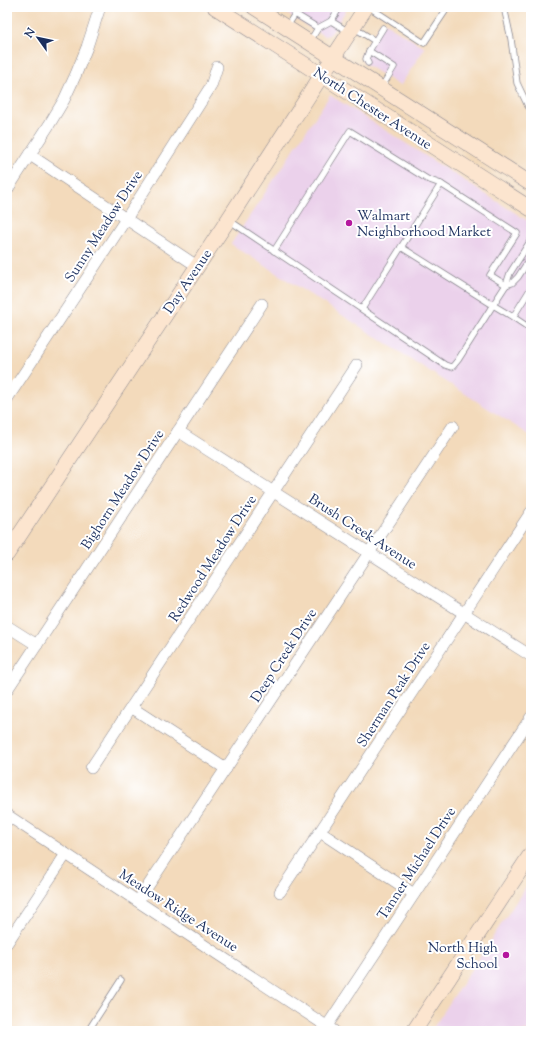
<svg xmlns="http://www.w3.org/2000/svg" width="538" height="1038" font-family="'Sorts Mill Goudy',serif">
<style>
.built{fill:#ebd1eb}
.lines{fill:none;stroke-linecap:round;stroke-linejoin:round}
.lane-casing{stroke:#87848c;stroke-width:7}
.street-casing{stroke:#87848c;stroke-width:12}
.secondary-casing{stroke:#87848c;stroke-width:16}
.lane{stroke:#fff;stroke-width:5.5}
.street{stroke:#fff;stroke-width:11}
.secondary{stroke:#fce5cf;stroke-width:15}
.poi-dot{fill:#b5179e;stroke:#fff;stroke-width:1.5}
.labels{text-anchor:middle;stroke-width:4;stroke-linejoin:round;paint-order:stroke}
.street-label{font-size:14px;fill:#1b2f5e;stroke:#fff}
.poi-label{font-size:14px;fill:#1b2f5e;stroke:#fff;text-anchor:start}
</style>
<rect width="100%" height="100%" fill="#fff"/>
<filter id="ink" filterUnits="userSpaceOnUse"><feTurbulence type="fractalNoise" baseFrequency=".025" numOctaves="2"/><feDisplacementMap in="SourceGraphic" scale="8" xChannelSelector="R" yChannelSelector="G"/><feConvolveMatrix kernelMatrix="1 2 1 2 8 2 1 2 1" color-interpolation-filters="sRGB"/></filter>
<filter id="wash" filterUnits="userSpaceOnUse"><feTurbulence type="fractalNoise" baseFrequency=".012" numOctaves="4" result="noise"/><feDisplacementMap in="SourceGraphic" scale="16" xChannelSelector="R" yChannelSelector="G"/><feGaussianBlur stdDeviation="0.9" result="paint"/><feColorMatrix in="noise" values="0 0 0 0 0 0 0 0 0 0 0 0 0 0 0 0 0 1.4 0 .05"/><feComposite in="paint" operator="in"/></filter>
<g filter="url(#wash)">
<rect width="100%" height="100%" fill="#f3dabb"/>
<g class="built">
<path d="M287 7H348L332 32 329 35 324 36 284 12Z"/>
<path d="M382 21 425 48 400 86 365 64 362 60 361 56Z"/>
<path d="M330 95 531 223V436L231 244Z"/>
<path d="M531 879V1031H431Z"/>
</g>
</g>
<g filter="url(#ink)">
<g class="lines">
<defs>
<g id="lane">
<path d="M340 7 331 21 349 32"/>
<path d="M369 7 424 43 448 7"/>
<path d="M504 7 511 39 517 83 528 106 531 109"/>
<path d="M353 27 375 41 369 51 394 67 381 88"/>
<path d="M286 28 295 14 318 28 310 41"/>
<path d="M318 28 331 21"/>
<path d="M375 41 383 28"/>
<path d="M368 63 366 59 369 51"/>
<path d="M230 221 445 365 451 367 453 366 458 360 493 305 401 247"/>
<path d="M531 240 510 273 506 285 493 305 513 317 531 288"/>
<path d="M274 251 350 131 427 179 441 184"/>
<path d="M506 285 512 283 518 277 531 257"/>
<path d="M362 309 441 184 517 233 490 275 506 285"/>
<path d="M513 317 531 329"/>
<path d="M88 1031 121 980"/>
</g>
<g id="street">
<path d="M30 155 197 266"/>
<path d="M7 190 49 125 64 100 76 74 87 47 100 7"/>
<path d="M7 399 126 219 211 86 217 67"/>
<path d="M178 431 531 656"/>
<path d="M7 626 37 645"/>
<path d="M7 690 262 304"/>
<path d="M131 707 226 769"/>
<path d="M91 768 357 365"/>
<path d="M7 815 334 1031"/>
<path d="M320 832 414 894"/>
<path d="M280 892 531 512"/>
<path d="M138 901 453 426"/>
<path d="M7 943 66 854"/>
<path d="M327 1026 531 717"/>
</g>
<g id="secondary">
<path d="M215 7 531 209"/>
<path d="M254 7 531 184"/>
<path d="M7 554 228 220 366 7"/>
<path d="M414 1031 531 854"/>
</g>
</defs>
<use href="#lane" class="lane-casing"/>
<use href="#street" class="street-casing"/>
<use href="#secondary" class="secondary-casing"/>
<use href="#lane" class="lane"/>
<use href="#street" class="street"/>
<use href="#secondary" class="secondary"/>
</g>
</g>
<g class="poi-dot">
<circle cx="349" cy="223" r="4"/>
<circle cx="506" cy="955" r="4"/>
</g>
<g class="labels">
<g class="street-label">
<text transform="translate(373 108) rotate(33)" y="5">North Chester Avenue</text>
<text transform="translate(103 226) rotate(-57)" y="5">Sunny Meadow Drive</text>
<text transform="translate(187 281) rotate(-56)" y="5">Day Avenue</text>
<text transform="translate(122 489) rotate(-57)" y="5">Bighorn Meadow Drive</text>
<text transform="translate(363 531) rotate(33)" y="5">Brush Creek Avenue</text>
<text transform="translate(212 558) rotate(-57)" y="5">Redwood Meadow Drive</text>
<text transform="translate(283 655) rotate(-57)" y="5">Deep Creek Drive</text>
<text transform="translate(393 694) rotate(-57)" y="5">Sherman Peak Drive</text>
<text transform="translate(416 863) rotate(-57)" y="5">Tanner Michael Drive</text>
<text transform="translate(179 910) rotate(33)" y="5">Meadow Ridge Avenue</text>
</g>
<g class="poi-label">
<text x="357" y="220">Walmart<tspan x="357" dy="16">Neighborhood Market</tspan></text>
<text x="498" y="952" text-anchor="end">North High<tspan x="498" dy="16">School</tspan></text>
</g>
</g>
<rect width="538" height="1038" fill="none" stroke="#fff" stroke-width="24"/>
<g transform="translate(38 38) rotate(303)" stroke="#ffffff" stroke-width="3" paint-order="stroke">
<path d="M0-3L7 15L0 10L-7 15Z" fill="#1b2f5e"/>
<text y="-6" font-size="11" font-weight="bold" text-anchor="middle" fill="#1b2f5e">N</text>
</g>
</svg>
